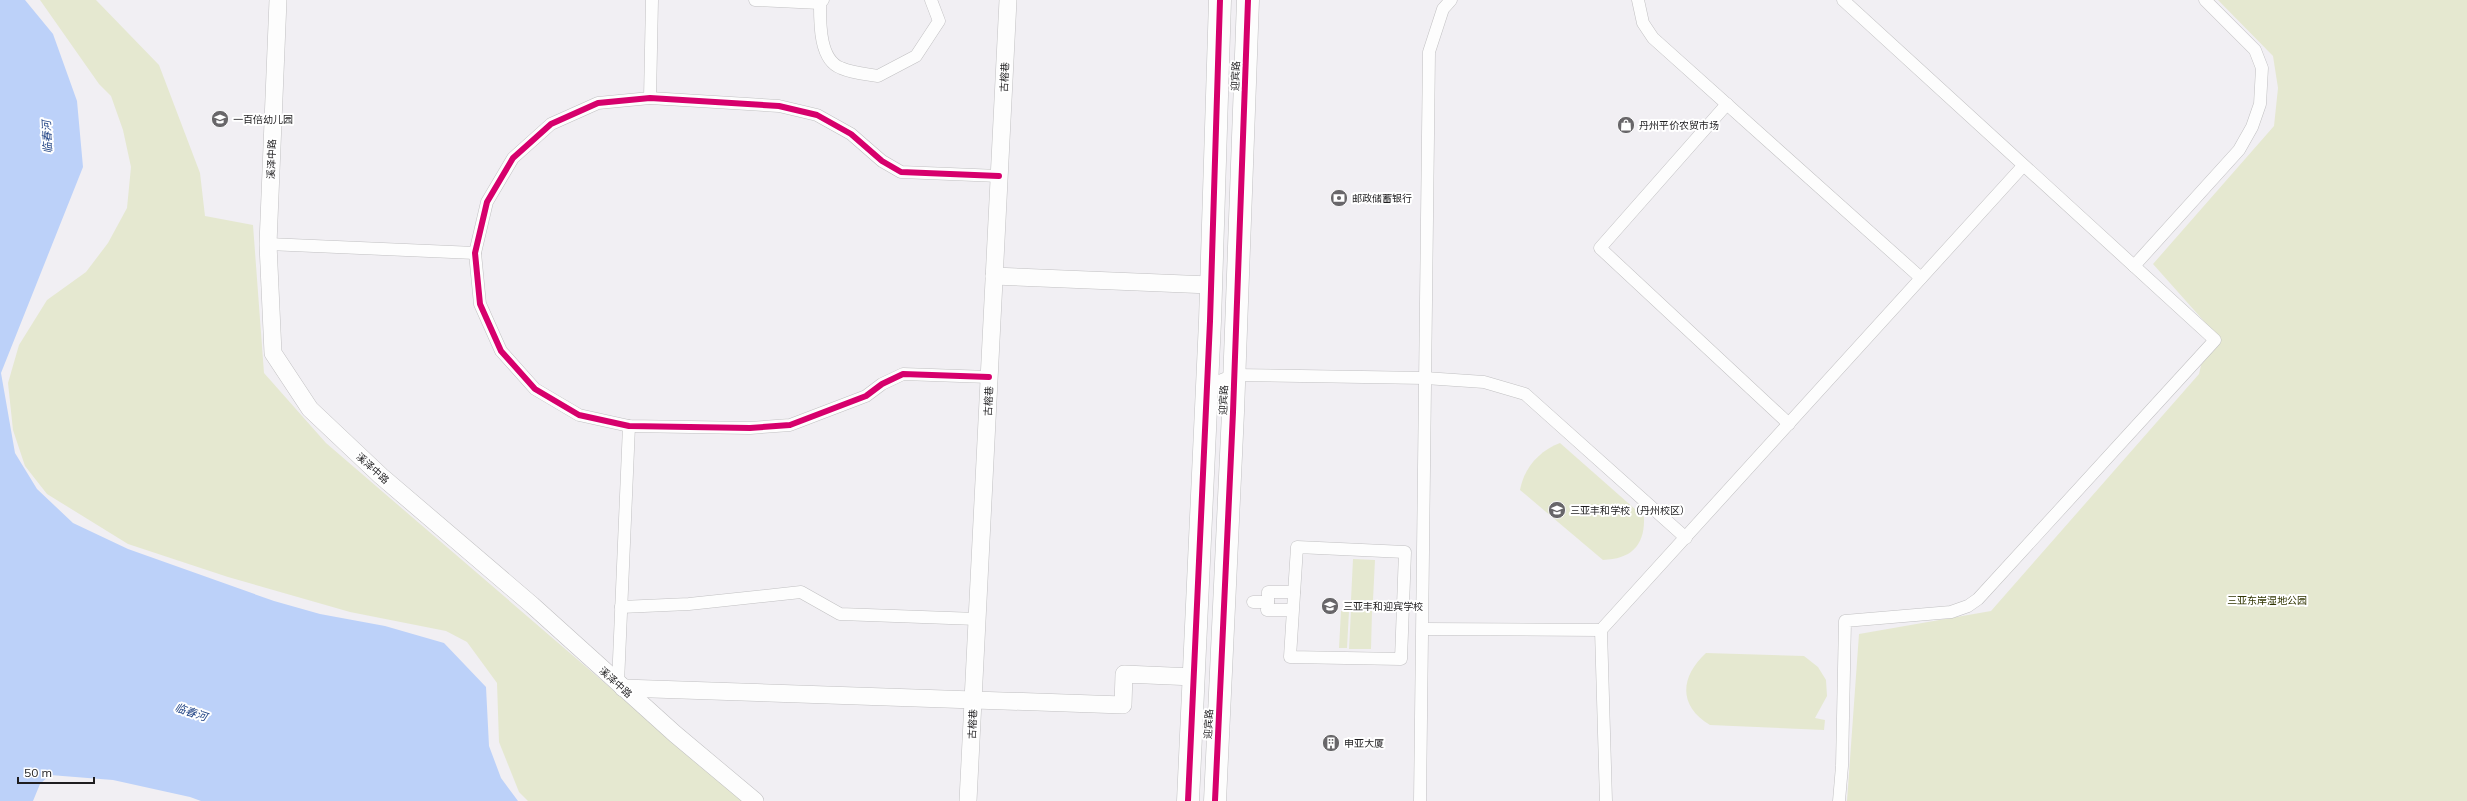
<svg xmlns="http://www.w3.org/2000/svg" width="2467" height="801" font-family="Mulish,'Noto Sans SC',sans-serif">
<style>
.green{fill:#e5e8d0}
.water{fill:#bcd1f9}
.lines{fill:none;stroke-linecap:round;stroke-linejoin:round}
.street-casing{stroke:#c1c0c2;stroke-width:13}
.secondary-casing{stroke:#c1c0c2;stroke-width:18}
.highway-casing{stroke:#c1c0c2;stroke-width:23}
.street{stroke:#fdfdfd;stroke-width:12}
.secondary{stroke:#fdfdfd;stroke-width:17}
.highway{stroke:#fdfdfd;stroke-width:22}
.cycleway-casing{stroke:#fff;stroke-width:8}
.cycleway{stroke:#d6006c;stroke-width:6}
.labels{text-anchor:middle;stroke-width:4;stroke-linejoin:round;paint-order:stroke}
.street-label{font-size:10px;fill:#1e1d1f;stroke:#fff}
.poi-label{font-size:10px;fill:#1e1d1f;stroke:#fff;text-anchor:start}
.park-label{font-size:10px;fill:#313502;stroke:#fff}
.water-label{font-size:11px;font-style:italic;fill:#224485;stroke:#fff}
</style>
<rect width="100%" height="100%" fill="#f1eff3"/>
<g class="green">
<path d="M40 0H96L159 65 200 173 205 216 253 225 264 373 326 443 742 801H528L519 792 499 742 497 683 467 642 446 631 350 612 228 577 128 544 47 494 25 466 13 430 8 383 19 345 47 300 86 272 108 243 127 208 131 167 123 130 111 96 99 84Z"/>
<path d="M2218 0H2467V801H1847L1859 634 1991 611 2199 374 2210 328 2153 264 2274 126 2278 88 2273 56Z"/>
<path d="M1560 443 1644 517C1645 546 1631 559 1603 560L1520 490C1524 468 1539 451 1560 443Z"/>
<path d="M1353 559 1375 560 1373 600H1351Z"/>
<path d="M1341 611H1349L1347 648H1339Z"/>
<path d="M1351 611H1372L1371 649H1349Z"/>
<path d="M1706 653 1804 656 1818 667 1826 680 1827 696 1815 718 1825 720 1824 730 1710 725C1678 706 1680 677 1706 653Z"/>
</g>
<path class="water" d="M0 0H25L53 34 77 101 83 167 1 373 15 453 37 489 73 523 128 549 274 601 320 614 385 626 444 643 486 687 489 746 501 778 518 801H201L190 797 113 780 50 775 40 784 33 801H0Z"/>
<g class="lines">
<defs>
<g id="street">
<path d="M755 0 820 3"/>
<path d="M823 0 820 3C820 22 819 60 841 68 852 73 866 74 878 76L916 56 939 21 931 0"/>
<path d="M1638 0 1643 23 1653 38 1921 278"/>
<path d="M650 98 652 0"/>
<path d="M1727 104 1600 248 1789 424"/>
<path d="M268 244 475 253"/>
<path d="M2134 266 2239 150 2252 127 2260 104 2262 68 2255 50 2205 0"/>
<path d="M989 377 903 374 882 384 866 396 790 425 750 428 629 426 579 415 535 389 501 351 480 304 475 253 487 202 513 158 551 124 598 103 650 98 779 106 817 115 851 134 882 161 901 172 999 176"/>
<path d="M1207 386 1234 375 1425 378 1484 382 1525 394 1686 538"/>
<path d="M1297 547 1405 552 1401 659 1290 657Z"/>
<path d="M1253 602H1268L1267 610H1292"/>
<path d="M1268 602V592H1294"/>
<path d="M621 607 689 604 801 592 840 614 977 619"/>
<path d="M1423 629 1601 630"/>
<path d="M618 683 629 426"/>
<path d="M1420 801 1429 52 1443 9 1451 0"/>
<path d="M1606 801 1601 630 2023 166"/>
<path d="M1839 801 1842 766 1845 621 1951 612 1968 606 1978 599 2215 340 1843 0"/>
</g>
<g id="secondary">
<path d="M278 0 268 244 273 353 310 409 381 476 532 605 675 734 755 801"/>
<path d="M994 276 1210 285"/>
<path d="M623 688 1123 705 1124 674 1194 677"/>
<path d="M968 801 1008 0"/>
</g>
<g id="highway">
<path d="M1188 801 1210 321 1220 0"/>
<path d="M1215 801 1233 412 1248 0"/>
</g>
</defs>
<use href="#street" class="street-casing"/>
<use href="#secondary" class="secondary-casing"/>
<use href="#highway" class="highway-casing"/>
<use href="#street" class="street"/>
<use href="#secondary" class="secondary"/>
<use href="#highway" class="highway"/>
<defs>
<g id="cycleway">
<path d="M989 377 903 374 882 384 866 396 790 425 750 428 629 426 579 415 535 389 501 351 480 304 475 253 487 202 513 158 551 124 598 103 650 98 779 106 817 115 851 134 882 161 901 172 999 176"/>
<path d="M1188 801 1210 321 1220 0"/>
<path d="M1215 801 1233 412 1248 0"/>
</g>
</defs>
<use href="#cycleway" class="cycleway-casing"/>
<use href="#cycleway" class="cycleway"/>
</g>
<defs>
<symbol id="school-disc" viewBox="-11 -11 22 22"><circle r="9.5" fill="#686669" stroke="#fff"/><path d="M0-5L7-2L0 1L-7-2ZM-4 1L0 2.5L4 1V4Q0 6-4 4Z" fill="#fff"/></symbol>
<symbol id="shop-disc" viewBox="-11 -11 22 22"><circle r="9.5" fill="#686669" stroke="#fff"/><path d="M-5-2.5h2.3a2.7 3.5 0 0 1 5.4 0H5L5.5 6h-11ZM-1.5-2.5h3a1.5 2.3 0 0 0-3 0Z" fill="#fff"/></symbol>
<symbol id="bank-disc" viewBox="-11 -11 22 22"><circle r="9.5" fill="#686669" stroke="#fff"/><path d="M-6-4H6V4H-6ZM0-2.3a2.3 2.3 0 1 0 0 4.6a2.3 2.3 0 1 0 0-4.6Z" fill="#fff"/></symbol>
<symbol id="building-disc" viewBox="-11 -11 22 22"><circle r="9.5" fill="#686669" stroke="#fff"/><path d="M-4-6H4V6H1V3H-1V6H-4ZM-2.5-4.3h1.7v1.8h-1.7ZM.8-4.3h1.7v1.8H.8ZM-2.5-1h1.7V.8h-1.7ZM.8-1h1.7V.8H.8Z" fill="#fff"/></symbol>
</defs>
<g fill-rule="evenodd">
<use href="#school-disc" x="210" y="109" width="20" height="20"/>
<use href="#shop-disc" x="1616" y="115" width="20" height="20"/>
<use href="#bank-disc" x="1329" y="188" width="20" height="20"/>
<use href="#school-disc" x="1547" y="500" width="20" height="20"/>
<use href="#school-disc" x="1320" y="596" width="20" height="20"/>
<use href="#building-disc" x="1321" y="733" width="20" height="20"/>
</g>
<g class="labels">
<g class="street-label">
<text transform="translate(1235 76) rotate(-88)" y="4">迎宾路</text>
<text transform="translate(1004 77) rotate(-87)" y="4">古榕巷</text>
<text transform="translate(271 159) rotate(-88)" y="4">溪泽中路</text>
<text transform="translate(1223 400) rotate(-88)" y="4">迎宾路</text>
<text transform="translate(988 401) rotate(-87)" y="4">古榕巷</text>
<text transform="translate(373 468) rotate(42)" y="4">溪泽中路</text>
<text transform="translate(616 682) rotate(42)" y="4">溪泽中路</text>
<text transform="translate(972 724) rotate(-87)" y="4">古榕巷</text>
<text transform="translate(1208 724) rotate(-87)" y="4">迎宾路</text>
</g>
<g class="poi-label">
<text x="233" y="123">一百倍幼儿园</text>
<text x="1639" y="129">丹州平价农贸市场</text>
<text x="1352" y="202">邮政储蓄银行</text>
<text x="1570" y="514">三亚丰和学校（丹州校区）</text>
<text x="1343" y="610">三亚丰和迎宾学校</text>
<text x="1344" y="747">申亚大厦</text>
</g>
<g class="park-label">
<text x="2267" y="604">三亚东岸湿地公园</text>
</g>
<g class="water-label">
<text transform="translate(47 137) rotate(-93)" y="4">临春河</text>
<text transform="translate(191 712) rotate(19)" y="4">临春河</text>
</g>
</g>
<path d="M18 777v6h76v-6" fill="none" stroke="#1e1d1f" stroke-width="2"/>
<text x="24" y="777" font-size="12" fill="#1e1d1f" stroke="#ffffff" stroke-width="3" paint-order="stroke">50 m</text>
</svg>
